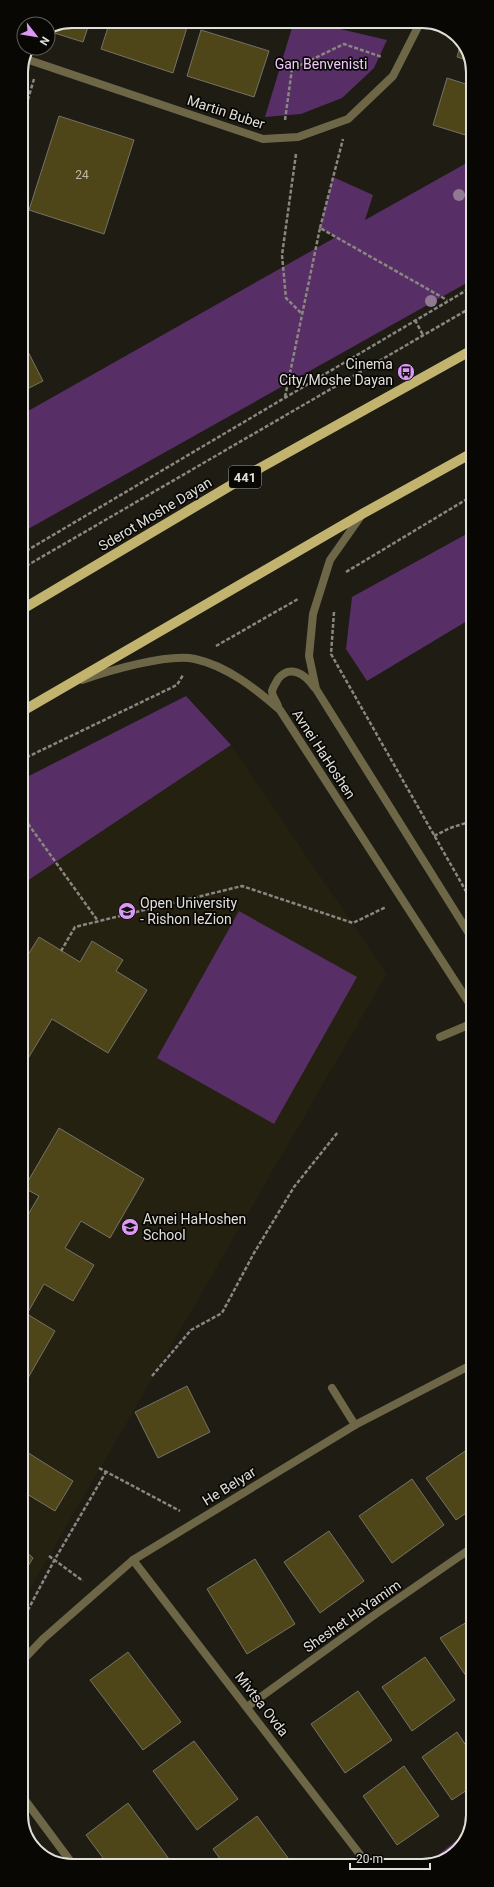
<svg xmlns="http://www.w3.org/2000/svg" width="494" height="1887" font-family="Roboto,sans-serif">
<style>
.built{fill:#242111}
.green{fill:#582e67}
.building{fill:#4e4619;stroke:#757267}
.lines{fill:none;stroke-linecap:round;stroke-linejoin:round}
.path{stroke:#898780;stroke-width:2.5;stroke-dasharray:4 2;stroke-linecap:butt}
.service{stroke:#6e6747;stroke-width:8}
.minor{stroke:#6e6747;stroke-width:8}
.tertiary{stroke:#6e6747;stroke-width:8}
.primary{stroke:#c2b46f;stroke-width:10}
.tree{fill:#907a93}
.labels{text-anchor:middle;stroke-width:3.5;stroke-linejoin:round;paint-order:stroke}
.number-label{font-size:12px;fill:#bcb9a9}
.shield{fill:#080704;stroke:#9f9e99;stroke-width:1}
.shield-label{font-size:13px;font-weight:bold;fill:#e0dfd9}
.park-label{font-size:14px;fill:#eec7fc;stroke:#080704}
.street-label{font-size:14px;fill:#e0dfd9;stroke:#080704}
.poi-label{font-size:14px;fill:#e0dfd9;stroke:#080704;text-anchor:start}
.rim{fill:none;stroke:#e0dfd9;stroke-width:2}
</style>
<rect width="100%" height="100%" fill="#1e1c13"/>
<path class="built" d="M231 745 387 974 22 1603 21 885Z"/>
<g class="green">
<path d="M294 21H306L387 40 374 68 342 98 301 114 265 117Z"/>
<path d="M472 160V280L21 533V415L336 237 320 228 333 177 373 195 365 220Z"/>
<path d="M472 531V618L367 681 346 649 352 597Z"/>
<path d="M186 696 231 745 21 885V780Z"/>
<path d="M239 911 357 977 274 1124 157 1058Z"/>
<path d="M466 1833 461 1849 432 1865H425Z"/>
</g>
<g class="building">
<path d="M72 21H90L83 42 48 31Z"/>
<path d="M110 21H178L188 24 173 73 101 49Z"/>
<path d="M358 21H377L375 27Z"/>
<path d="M201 30 269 51 254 97 187 76Z"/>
<path d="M461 43 471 61 457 57Z"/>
<path d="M447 78 472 86V137L433 125Z"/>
<path d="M59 116 134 140 104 234 29 210Z"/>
<path d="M21 338 43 381 21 392Z"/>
<path d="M39 937 80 962 92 941 123 960 116 971 147 990 108 1053 52 1019 24 1065 22 1063 21 966Z"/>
<path d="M59 1128 144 1179 110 1238 81 1221 65 1248 94 1265 73 1301 44 1284 27 1314 55 1331 24 1385 22 1384V1225L39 1196 24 1188Z"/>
<path d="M187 1386 210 1432 158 1458 135 1412Z"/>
<path d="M22 1449 73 1481 55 1511 22 1491Z"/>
<path d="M468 1449 473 1456V1508L456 1520 426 1478Z"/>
<path d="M412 1479 444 1525 392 1563 359 1516Z"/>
<path d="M329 1531 364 1581 320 1613 284 1562Z"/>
<path d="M22 1548 33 1558 22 1576Z"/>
<path d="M255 1559 295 1624 247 1654 207 1589Z"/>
<path d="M467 1622 473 1630V1686L440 1638Z"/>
<path d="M128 1652 181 1722 143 1750 90 1680Z"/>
<path d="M425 1657 455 1700 412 1731 382 1687Z"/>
<path d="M358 1691 392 1740 345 1773 311 1724Z"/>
<path d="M457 1732 473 1756V1786L452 1800 422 1757Z"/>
<path d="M194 1741 238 1799 197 1830 153 1771Z"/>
<path d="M404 1766 439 1816 397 1845 363 1796Z"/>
<path d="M128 1803 169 1859 160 1866H109L86 1835Z"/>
<path d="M257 1816 291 1862 287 1865 225 1866 213 1849Z"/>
</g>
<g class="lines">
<g class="path">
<path d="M285 120 292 69 344 44 382 57"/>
<path d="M21 123 34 79"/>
<path d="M296 154 282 255 286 298 302 314"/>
<path d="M320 228 343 139"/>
<path d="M415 320 423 335"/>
<path d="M285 397 320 228 447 300"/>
<path d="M21 554 472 287"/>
<path d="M21 569 472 307"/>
<path d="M346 572 472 496"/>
<path d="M334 612 331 654 467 893"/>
<path d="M216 646 298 599"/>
<path d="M21 760 177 685 183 675"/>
<path d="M21 814 98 921"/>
<path d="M434 836 450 828 472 821"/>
<path d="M61 951 75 927 242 886 353 923 386 907"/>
<path d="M152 1376 191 1330 222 1313 254 1253 294 1187 338 1132"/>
<path d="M99 1468 180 1511"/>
<path d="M49 1556 83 1581"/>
<path d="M22 1621 55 1559 106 1472"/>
</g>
<g class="service">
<path d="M440 1037 473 1023"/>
<path d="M332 1388 355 1425"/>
</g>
<g class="minor">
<path d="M26 59 263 139 298 137 348 119 393 76 421 21"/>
<path d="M133 1560 368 1865"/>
<path d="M247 1707 370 1618 473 1547"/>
<path d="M22 1796 74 1866"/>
</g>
<g class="tertiary">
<path d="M361 516 330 560 313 614 309 656 316 689 473 940"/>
<path d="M82 680C108 671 168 653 195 659 227 666 256 689 280 710L473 1009"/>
<path d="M278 706C276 701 272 696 272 691 273 687 276 683 278 679 290 664 305 674 314 687"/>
<path d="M22 1661 43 1639 133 1560 355 1425 473 1364"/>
</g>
<g class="primary">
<path d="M21 610 260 468 472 350"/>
<path d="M21 712 362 514 472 453"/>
</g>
</g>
<g class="tree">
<circle cx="459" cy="195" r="6"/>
<circle cx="431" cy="301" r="6"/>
</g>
<defs>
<symbol id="bus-disc" viewBox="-11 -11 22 22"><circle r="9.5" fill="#dc99f4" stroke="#080704"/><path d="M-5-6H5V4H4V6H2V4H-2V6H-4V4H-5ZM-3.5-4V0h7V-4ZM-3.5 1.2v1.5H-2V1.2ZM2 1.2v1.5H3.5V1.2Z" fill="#111"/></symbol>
<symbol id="university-disc" viewBox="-11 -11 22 22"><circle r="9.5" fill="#dc99f4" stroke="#080704"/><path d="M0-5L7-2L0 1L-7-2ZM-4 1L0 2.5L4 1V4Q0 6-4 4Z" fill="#111"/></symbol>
<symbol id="school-disc" viewBox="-11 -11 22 22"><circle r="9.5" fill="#dc99f4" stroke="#080704"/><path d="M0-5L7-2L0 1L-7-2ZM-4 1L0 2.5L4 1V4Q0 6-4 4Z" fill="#111"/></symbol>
</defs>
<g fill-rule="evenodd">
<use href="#bus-disc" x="396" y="362" width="20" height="20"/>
<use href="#university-disc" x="117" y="901" width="20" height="20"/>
<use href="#school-disc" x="120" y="1217" width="20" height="20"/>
</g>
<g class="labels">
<g class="number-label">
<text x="82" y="179">24</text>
</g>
<rect class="shield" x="229" y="466" width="32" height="22" rx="3"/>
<g class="shield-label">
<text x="245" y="482">441</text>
</g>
<g class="park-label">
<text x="321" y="69">Gan Benvenisti</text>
</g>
<g class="street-label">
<text transform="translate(226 112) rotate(18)" y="5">Martin Buber</text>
<text transform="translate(155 514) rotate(-31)" y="5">Sderot Moshe Dayan</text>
<text transform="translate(324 754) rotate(57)" y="5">Avnei HaHoshen</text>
<text transform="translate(229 1486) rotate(-32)" y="5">He BeIyar</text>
<text transform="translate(352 1616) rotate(-35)" y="5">Sheshet HaYamim</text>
<text transform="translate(262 1704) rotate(52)" y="5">Mivtsa Ovda</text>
</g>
<g class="poi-label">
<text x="393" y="369" text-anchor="end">Cinema<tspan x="393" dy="16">City/Moshe Dayan</tspan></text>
<text x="140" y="908">Open University<tspan x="140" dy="16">- Rishon leZion</tspan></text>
<text x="143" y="1224">Avnei HaHoshen<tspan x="143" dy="16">School</tspan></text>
</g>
</g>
<path d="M0 0H494V1887H0ZM72 28H422A44 44 0 0 1 466 72V1815A44 44 0 0 1 422 1859H72A44 44 0 0 1 28 1815V72A44 44 0 0 1 72 28Z" fill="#080704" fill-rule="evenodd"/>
<path class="rim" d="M72 28H422A44 44 0 0 1 466 72V1815A44 44 0 0 1 422 1859H72A44 44 0 0 1 28 1815V72A44 44 0 0 1 72 28Z"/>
<g transform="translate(36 36) rotate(121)"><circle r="19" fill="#080704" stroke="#5e5d59"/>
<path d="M0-3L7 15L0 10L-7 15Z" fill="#dc99f4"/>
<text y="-6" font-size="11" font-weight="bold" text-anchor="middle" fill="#e0dfd9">N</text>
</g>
<path d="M350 1863v6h80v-6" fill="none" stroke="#e0dfd9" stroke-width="2"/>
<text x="356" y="1863" font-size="12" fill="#e0dfd9" stroke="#080704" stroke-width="3" paint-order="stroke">20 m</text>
</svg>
